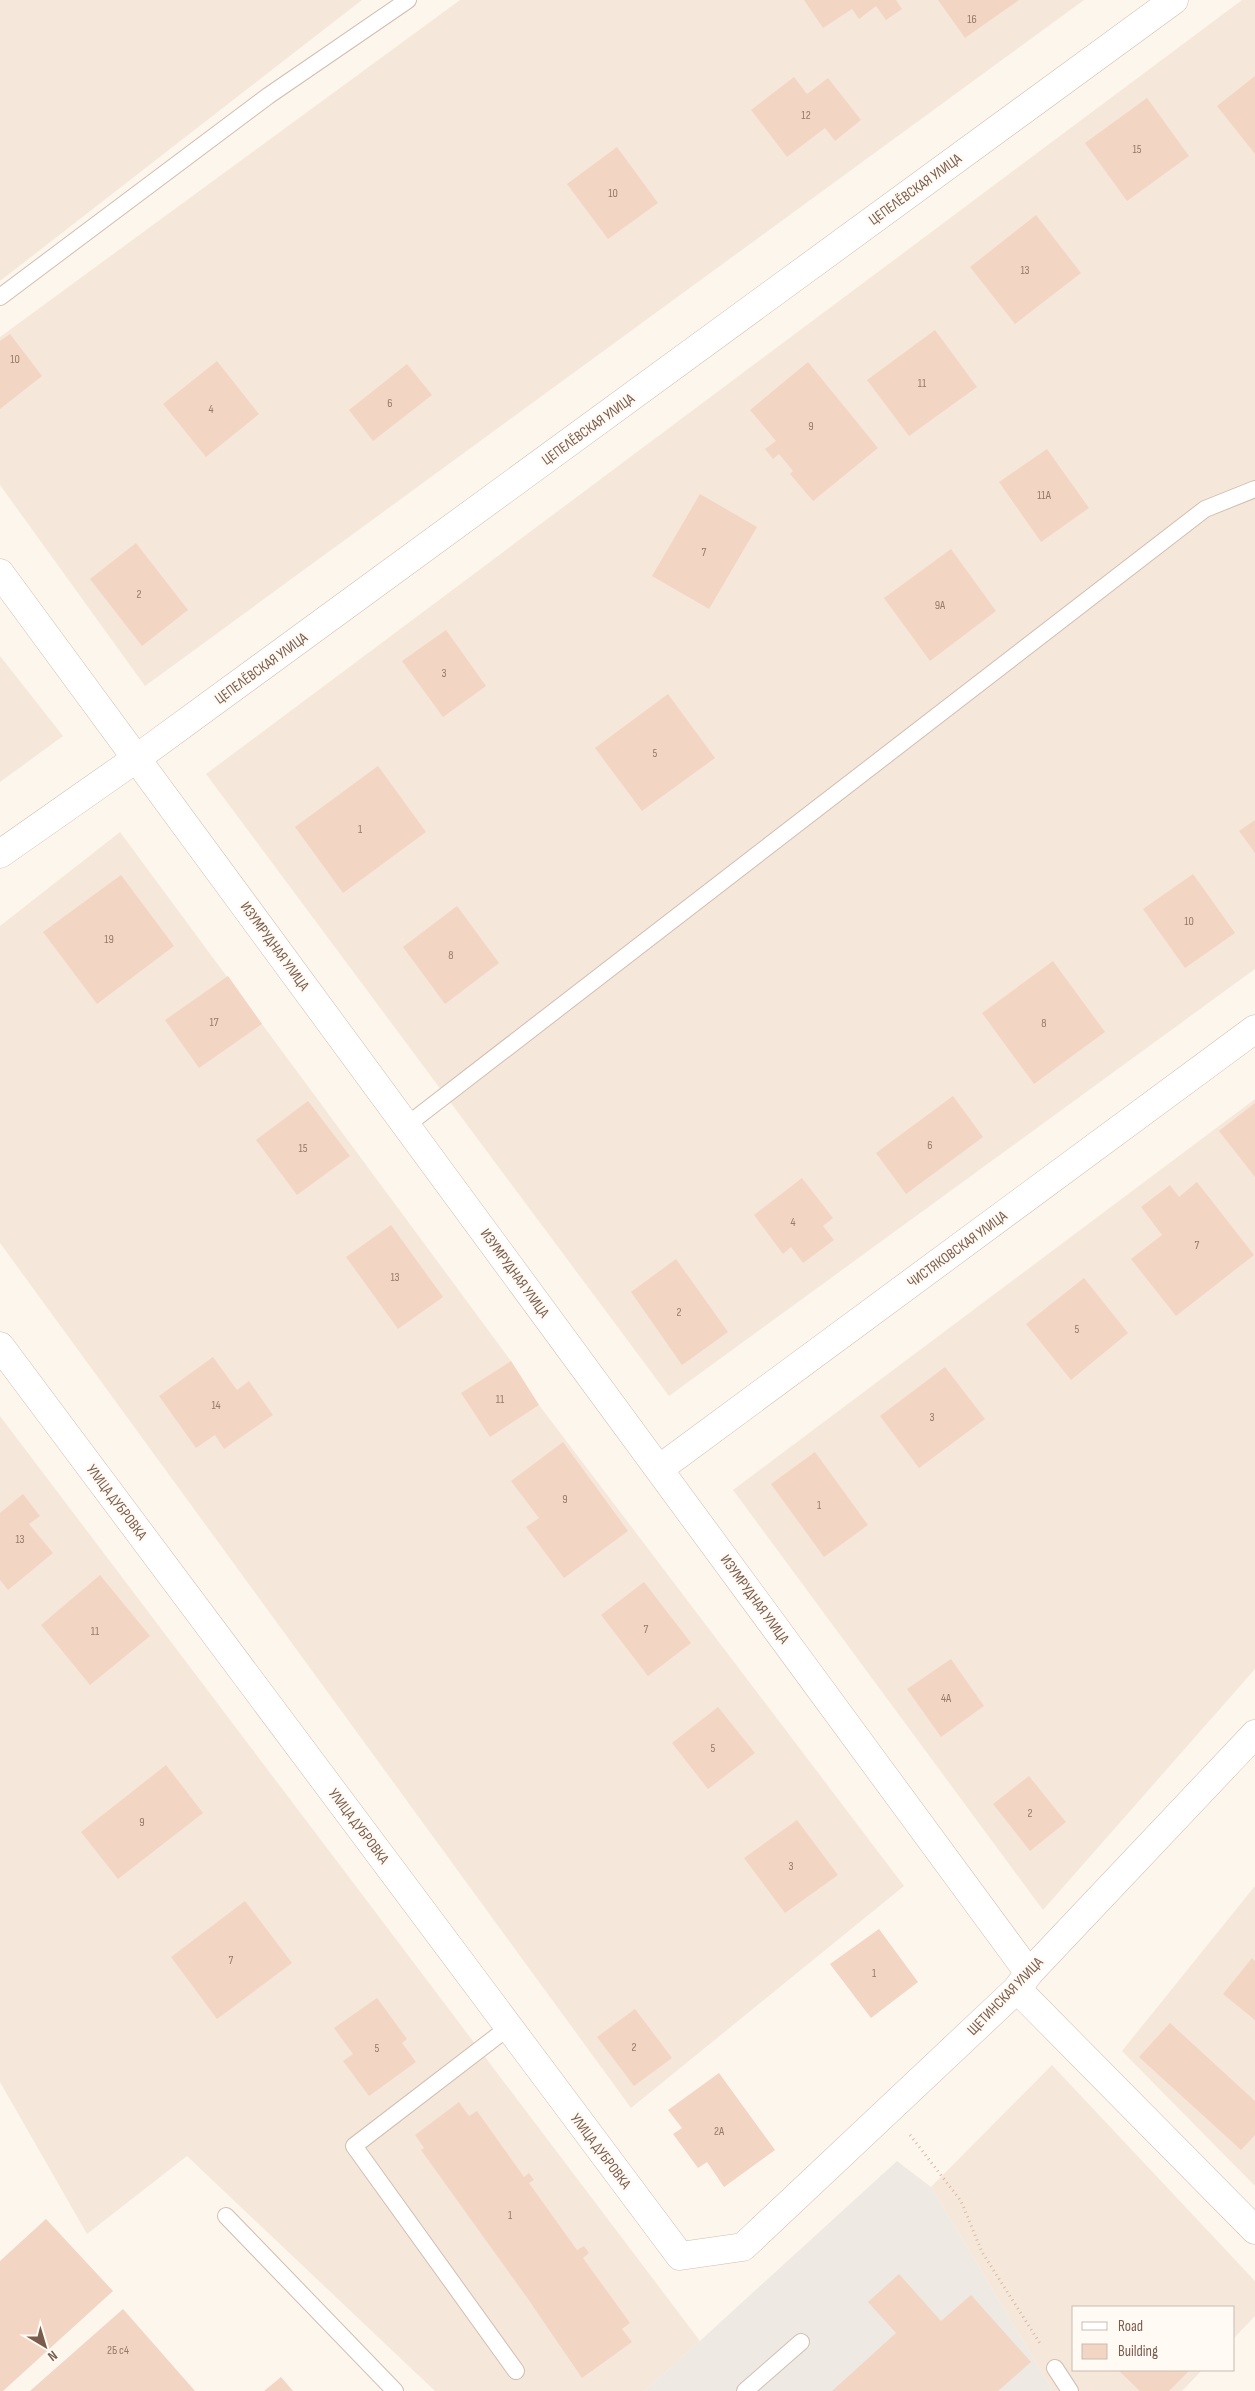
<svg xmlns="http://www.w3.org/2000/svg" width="1255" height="2391" font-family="'Sofia Sans Condensed',sans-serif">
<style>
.residential{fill:#f5e8da}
.industrial{fill:#efe9e4}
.building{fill:#f3d5c3}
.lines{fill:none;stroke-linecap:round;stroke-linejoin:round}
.service-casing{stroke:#d1beb0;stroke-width:18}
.minor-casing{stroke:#d1beb0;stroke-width:29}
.path{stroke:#d9b8a5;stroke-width:3;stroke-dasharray:1 4;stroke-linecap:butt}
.service{stroke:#fff;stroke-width:16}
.minor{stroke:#fff;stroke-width:28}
.labels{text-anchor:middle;stroke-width:4.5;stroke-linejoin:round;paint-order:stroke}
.number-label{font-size:12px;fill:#987a6a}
.street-label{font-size:15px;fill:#7a5c4d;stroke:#fffaf3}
</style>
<rect width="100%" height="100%" fill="#fdf6ec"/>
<g class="residential">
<path d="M0 0H362L0 281Z"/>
<path d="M460 0H1084L145 686 0 485V337Z"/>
<path d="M1242 0H1255V969L669 1396 206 774Z"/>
<path d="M0 656 63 736 0 782Z"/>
<path d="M120 832 511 1361 539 1405 904 1886 631 2108 0 1243V926Z"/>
<path d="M1255 1099V1669L1043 1910 733 1490Z"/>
<path d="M0 1416 700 2341 645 2391H435L187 2156 87 2234 0 2082Z"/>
<path d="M1255 1886V2186L1122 2051Z"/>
<path d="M1052 2065 1255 2281V2316L1234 2338V2307H1074V2370H1202L1182 2391H1053L931 2187Z"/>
</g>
<path class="industrial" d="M897 2161 931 2187 1053 2391H645Z"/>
<g class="building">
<path d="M804 0H896L902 9 886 20 876 6 859 19 852 9 823 28Z"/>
<path d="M938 0H1019L965 38Z"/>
<path d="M1255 76V154L1217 106Z"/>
<path d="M794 77 807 94 828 78 861 120 835 141 825 128 787 157 751 110Z"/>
<path d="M1147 98 1189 156 1127 201 1085 143Z"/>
<path d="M617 147 658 203 608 239 567 184Z"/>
<path d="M1036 215 1081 273 1015 324 970 267Z"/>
<path d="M935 330 977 387 909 436 867 380Z"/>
<path d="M10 334 42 376 0 409V341Z"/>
<path d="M217 361 259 414 206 457 163 404Z"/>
<path d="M808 362 878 448 813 501 790 474 793 471 779 454 773 459 765 449 776 441 750 410Z"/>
<path d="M407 364 432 395 373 441 349 410Z"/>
<path d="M1047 449 1089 508 1041 542 999 482Z"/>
<path d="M700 494 757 527 709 609 652 576Z"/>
<path d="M136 543 188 610 142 646 90 579Z"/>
<path d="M951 549 996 611 930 661 884 598Z"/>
<path d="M446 630 486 686 443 717 402 661Z"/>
<path d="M668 694 715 758 642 811 595 748Z"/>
<path d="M378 766 426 832 343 893 295 827Z"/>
<path d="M1255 820V853L1239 831Z"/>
<path d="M1193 874 1235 933 1185 968 1143 909Z"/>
<path d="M121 875 174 946 97 1004 43 932Z"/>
<path d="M457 906 499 963 445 1004 403 947Z"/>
<path d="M1053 961 1105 1032 1034 1084 982 1013Z"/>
<path d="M228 976 262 1024 199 1068 165 1020Z"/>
<path d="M953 1096 983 1137 906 1194 876 1153Z"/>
<path d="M308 1101 350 1156 297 1195 256 1140Z"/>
<path d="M1255 1103V1177L1219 1131Z"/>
<path d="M802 1178 833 1218 823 1226 834 1240 803 1263 791 1247 783 1254 754 1215Z"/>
<path d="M1197 1182 1254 1255 1176 1316 1131 1259 1162 1235 1141 1207 1170 1185 1179 1197Z"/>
<path d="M391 1225 443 1297 398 1329 346 1257Z"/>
<path d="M676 1259 728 1332 682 1365 631 1292Z"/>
<path d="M1084 1278 1128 1333 1071 1380 1026 1324Z"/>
<path d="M213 1357 237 1390 249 1381 273 1415 224 1449 215 1435 196 1448 159 1396Z"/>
<path d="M511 1361 539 1405 490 1437 461 1393Z"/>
<path d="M945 1367 985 1419 919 1468 880 1416Z"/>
<path d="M563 1442 628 1531 564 1578 526 1527 539 1518 511 1481Z"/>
<path d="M815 1452 868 1525 824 1557 771 1484Z"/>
<path d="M23 1494 40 1516 29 1524 53 1553 8 1590 0 1580V1513Z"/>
<path d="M100 1575 150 1636 90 1685 41 1625Z"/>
<path d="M644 1582 691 1643 648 1676 601 1615Z"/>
<path d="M951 1659 984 1706 941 1737 907 1689Z"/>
<path d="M718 1707 755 1753 708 1789 672 1743Z"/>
<path d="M166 1765 203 1813 118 1879 81 1832Z"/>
<path d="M1029 1776 1066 1822 1030 1851 993 1804Z"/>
<path d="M797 1820 838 1875 785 1913 744 1858Z"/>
<path d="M245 1901 292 1963 217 2019 171 1957Z"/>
<path d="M879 1929 918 1982 871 2018 830 1964Z"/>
<path d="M1252 1958 1255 1961V2020L1223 1994Z"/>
<path d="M377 1998 407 2039 402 2043 416 2062 369 2096 343 2061 353 2054 334 2028Z"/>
<path d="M635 2009 672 2058 634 2086 597 2037Z"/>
<path d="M1170 2023 1255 2101V2135L1241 2150 1139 2057Z"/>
<path d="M719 2073 775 2150 724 2187 707 2162 698 2168 673 2134 682 2128 668 2110Z"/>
<path d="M459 2102 469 2116 477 2111 524 2177 529 2173 534 2180 529 2183 577 2250 584 2246 589 2253 583 2258 630 2323 622 2329 632 2342 582 2378 528 2299 421 2150 424 2148 415 2135Z"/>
<path d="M46 2219 113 2291 3 2391H0V2261Z"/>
<path d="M899 2274 941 2321 971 2295 1031 2362 998 2391H832L896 2333 868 2302Z"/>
<path d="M123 2309 195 2391H30Z"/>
<path d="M1118 2370H1190L1169 2391H1140Z"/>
<path d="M281 2377 293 2391H264Z"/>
</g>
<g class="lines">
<defs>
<g id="service">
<path d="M0 297 268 96 408 0"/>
<path d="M407 1125 1205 509 1255 489"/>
<path d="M509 2027 354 2146 516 2371"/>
<path d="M226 2216 395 2391"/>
<path d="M1055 2368 1070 2391"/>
<path d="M745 2391 801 2342"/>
</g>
<g id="minor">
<path d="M0 573 1029 1973"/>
<path d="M0 854 137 758 1174 0"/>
<path d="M0 1346 680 2256 743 2247 1017 1989 1029 1973 1255 1734"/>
<path d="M659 1469 1255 1029"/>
<path d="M1017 1989 1255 2230"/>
</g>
</defs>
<use href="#service" class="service-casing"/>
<use href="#minor" class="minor-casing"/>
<path class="path" d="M910 2135 961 2201 982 2252 1041 2345"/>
<use href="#service" class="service"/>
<use href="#minor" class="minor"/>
</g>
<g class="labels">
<g class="number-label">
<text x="972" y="23">16</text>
<text x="806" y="119">12</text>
<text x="1137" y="153">15</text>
<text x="613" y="197">10</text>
<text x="1025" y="274">13</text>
<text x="15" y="363">10</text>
<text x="922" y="387">11</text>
<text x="390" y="407">6</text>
<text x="211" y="413">4</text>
<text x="811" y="430">9</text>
<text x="1044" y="499">11А</text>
<text x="704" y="556">7</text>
<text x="139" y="598">2</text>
<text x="940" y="609">9А</text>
<text x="444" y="677">3</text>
<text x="655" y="757">5</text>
<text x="360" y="833">1</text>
<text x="1189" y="925">10</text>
<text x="109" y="943">19</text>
<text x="451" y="959">8</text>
<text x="214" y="1026">17</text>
<text x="1044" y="1027">8</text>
<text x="930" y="1149">6</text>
<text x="303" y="1152">15</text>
<text x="793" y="1226">4</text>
<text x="1197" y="1249">7</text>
<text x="395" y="1281">13</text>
<text x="679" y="1316">2</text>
<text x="1077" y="1333">5</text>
<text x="500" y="1403">11</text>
<text x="216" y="1409">14</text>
<text x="932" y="1421">3</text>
<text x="565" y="1503">9</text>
<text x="819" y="1509">1</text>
<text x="20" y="1543">13</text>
<text x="646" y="1633">7</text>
<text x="95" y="1635">11</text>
<text x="946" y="1702">4А</text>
<text x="713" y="1752">5</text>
<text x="1030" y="1817">2</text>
<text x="142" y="1826">9</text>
<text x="791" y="1870">3</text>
<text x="231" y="1964">7</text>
<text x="874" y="1977">1</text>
<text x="634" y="2051">2</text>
<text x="377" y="2052">5</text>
<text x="719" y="2135">2А</text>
<text x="510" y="2219">1</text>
<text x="118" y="2354">2Б с4</text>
</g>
<g class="street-label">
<text transform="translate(915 189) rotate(-36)" y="5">ЦЕПЕЛЁВСКАЯ УЛИЦА</text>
<text transform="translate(588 429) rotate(-36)" y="5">ЦЕПЕЛЁВСКАЯ УЛИЦА</text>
<text transform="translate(261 668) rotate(-36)" y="5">ЦЕПЕЛЁВСКАЯ УЛИЦА</text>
<text transform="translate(275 946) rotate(54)" y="5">ИЗУМРУДНАЯ УЛИЦА</text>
<text transform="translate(957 1249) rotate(-36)" y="5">ЧИСТЯКОВСКАЯ УЛИЦА</text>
<text transform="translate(515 1273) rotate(54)" y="5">ИЗУМРУДНАЯ УЛИЦА</text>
<text transform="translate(117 1502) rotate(53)" y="5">УЛИЦА ДУБРОВКА</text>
<text transform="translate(755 1599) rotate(54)" y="5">ИЗУМРУДНАЯ УЛИЦА</text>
<text transform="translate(359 1826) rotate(53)" y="5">УЛИЦА ДУБРОВКА</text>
<text transform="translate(1005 1996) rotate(-46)" y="5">ЩЕТИНСКАЯ УЛИЦА</text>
<text transform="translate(601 2151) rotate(53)" y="5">УЛИЦА ДУБРОВКА</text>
</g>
</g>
<rect x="1072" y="2306" width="162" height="65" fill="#fffaf3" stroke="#cabbb1"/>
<rect x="1082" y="2322" width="25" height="8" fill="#ffffff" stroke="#cabbb1"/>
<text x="1118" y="2331" font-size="15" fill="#7a5c4d">Road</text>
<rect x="1082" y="2344" width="25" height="15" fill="#f3d5c3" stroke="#cabbb1"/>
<text x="1118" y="2356" font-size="15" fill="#7a5c4d">Building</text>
<g transform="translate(45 2346) rotate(142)" stroke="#fffaf3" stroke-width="4" paint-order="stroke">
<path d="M0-4L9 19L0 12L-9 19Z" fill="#7a5c4d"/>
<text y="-8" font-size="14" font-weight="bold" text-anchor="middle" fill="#7a5c4d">N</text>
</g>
</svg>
